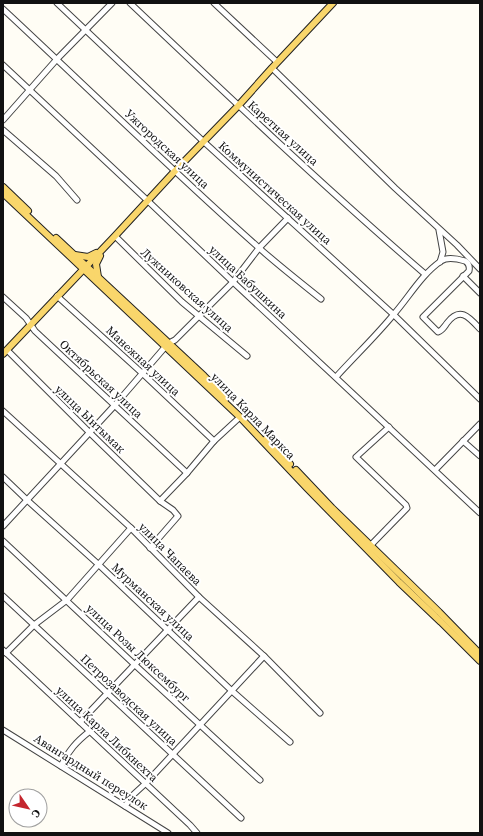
<svg xmlns="http://www.w3.org/2000/svg" width="483" height="836" font-family="'Source Serif 4',serif">
<style>
.lines{fill:none;stroke-linecap:round;stroke-linejoin:round}
.minor-casing{stroke:#444;stroke-width:7}
.major-casing{stroke:#222;stroke-width:8}
.minor{stroke:#fff;stroke-width:5}
.major{stroke:#f9d66b;stroke-width:6}
.labels{text-anchor:middle;stroke-width:4;stroke-linejoin:round;paint-order:stroke}
.street-label{font-size:12px;fill:#111;stroke:#fff}
</style>
<rect width="100%" height="100%" fill="#fffdf5"/>
<g class="lines">
<defs>
<g id="minor">
<path d="M57 3 204 142 394 315 480 399"/>
<path d="M130 3C227 95 324 187 425 274"/>
<path d="M214 3 277 62"/>
<path d="M3 9C88 88 171 170 258 247 278 265 300 282 321 299"/>
<path d="M3 65 148 201 233 282 333 375 480 513"/>
<path d="M272 68 395 188 457 245 480 269"/>
<path d="M3 120 57 59 112 3"/>
<path d="M3 130 56 176 77 200"/>
<path d="M439 230 443 252 440 262"/>
<path d="M115 236 182 302 247 356"/>
<path d="M463 276 480 293"/>
<path d="M57 296 142 373 214 441"/>
<path d="M3 297 26 318 35 331 187 473"/>
<path d="M169 343 175 340 233 282 259 248 288 218"/>
<path d="M7 350 89 432 160 501 173 510 178 516 150 548"/>
<path d="M336 377C355 356 376 336 394 314 409 297 421 275 441 261 447 257 458 259 465 261 469 263 470 266 469 271L423 317 438 332C443 330 444 327 447 323 460 306 469 317 480 329"/>
<path d="M3 411 131 528 199 597 264 656 320 713"/>
<path d="M463 441 480 456"/>
<path d="M435 470 480 424"/>
<path d="M3 477 27 500 98 564 232 691 290 742"/>
<path d="M160 501 187 473 214 441 240 417"/>
<path d="M3 526 115 405 166 346"/>
<path d="M3 541 135 665 260 780"/>
<path d="M369 547 407 508 406 505 356 457 389 427"/>
<path d="M3 596 241 818"/>
<path d="M3 650 190 825 197 833"/>
<path d="M6 653 34 625 67 600 131 528"/>
<path d="M80 722 199 597"/>
<path d="M3 730 168 833"/>
<path d="M61 766C69 750 76 742 90 731"/>
<path d="M125 806 134 794 146 783 264 656"/>
</g>
<g id="major">
<path d="M3 187 28 211"/>
<path d="M3 193 240 417 307 488 399 582 441 622 480 661"/>
<path d="M56 238 204 376 226 398"/>
<path d="M75 255 88 257 96 253"/>
<path d="M98 277 96 264 100 256"/>
<path d="M3 354 115 236 175 171 238 106 272 68 333 3"/>
<path d="M266 439 290 464"/>
<path d="M296 470 332 508 439 612 480 654"/>
</g>
</defs>
<use href="#minor" class="minor-casing"/>
<use href="#major" class="major-casing"/>
<use href="#minor" class="minor"/>
<use href="#major" class="major"/>
</g>
<g class="labels">
<g class="street-label">
<text transform="translate(283 133) rotate(42)" y="4">Каретная улица</text>
<text transform="translate(167 149) rotate(43)" y="4">Ужгородская улица</text>
<text transform="translate(275 193) rotate(42)" y="4">Коммунистическая улица</text>
<text transform="translate(248 282) rotate(43)" y="4">улица Бабушкина</text>
<text transform="translate(187 290) rotate(42)" y="4">Лужниковская улица</text>
<text transform="translate(143 361) rotate(43)" y="4">Манежная улица</text>
<text transform="translate(101 379) rotate(43)" y="4">Октябрьская улица</text>
<text transform="translate(253 416) rotate(46)" y="4">улица Карла Маркса</text>
<text transform="translate(90 419) rotate(44)" y="4">улица Ынтымак</text>
<text transform="translate(170 554) rotate(45)" y="4">улица Чапаева</text>
<text transform="translate(153 602) rotate(43)" y="4">Мурманская улица</text>
<text transform="translate(138 653) rotate(43)" y="4">улица Розы Люксембург</text>
<text transform="translate(129 700) rotate(43)" y="4">Петрозаводская улица</text>
<text transform="translate(107 734) rotate(43)" y="4">улица Карла Либкнехта</text>
<text transform="translate(91 772) rotate(32)" y="4">Авангардный переулок</text>
</g>
</g>
<rect width="483" height="836" fill="none" stroke="#111111" stroke-width="8"/>
<g transform="translate(28 808) rotate(124)"><circle r="19" fill="#ffffff" stroke="#a0a0a0"/>
<path d="M0-3L7 15L0 10L-7 15Z" fill="#c4262e"/>
<text y="-6" font-size="11" font-weight="bold" text-anchor="middle" fill="#111111">С</text>
</g>
</svg>
